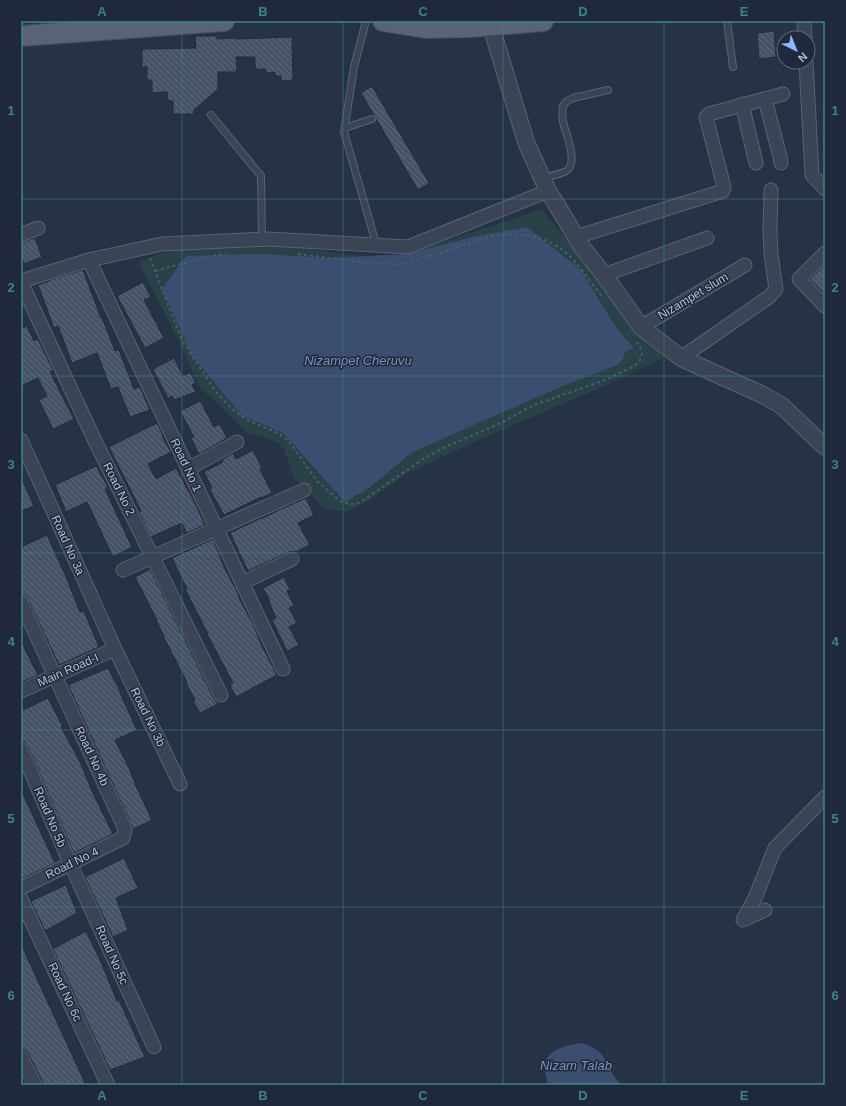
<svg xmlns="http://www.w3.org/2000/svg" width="846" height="1106" font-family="Helvetica,sans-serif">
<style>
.park{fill:#284247}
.water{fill:#3b4e6f}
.building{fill:url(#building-back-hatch);stroke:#212b3d}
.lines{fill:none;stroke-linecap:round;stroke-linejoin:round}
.service-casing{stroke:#596272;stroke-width:8}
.minor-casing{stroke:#596272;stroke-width:15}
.tertiary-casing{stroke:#596272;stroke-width:18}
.primary-casing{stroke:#444d5e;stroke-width:22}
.path{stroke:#475f62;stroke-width:2;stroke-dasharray:3 3;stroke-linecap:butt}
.service{stroke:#3b4455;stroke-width:6}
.minor{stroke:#3b4455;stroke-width:13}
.tertiary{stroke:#3b4455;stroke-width:16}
.primary{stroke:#596375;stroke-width:20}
.grid{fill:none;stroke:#3a8886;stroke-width:1;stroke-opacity:0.55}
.labels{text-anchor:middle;stroke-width:3;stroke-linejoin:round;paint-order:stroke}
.street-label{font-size:12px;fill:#b9c0ce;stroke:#1f293b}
.water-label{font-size:13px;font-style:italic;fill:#7e94b7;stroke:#1f293b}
.neatline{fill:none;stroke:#3a8886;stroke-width:1.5}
.grid-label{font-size:13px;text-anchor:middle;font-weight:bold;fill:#3a8886}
</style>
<defs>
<pattern id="building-back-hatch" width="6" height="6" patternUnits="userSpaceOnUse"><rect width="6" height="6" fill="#455268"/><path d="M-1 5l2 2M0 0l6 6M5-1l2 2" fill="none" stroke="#5e697c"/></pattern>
</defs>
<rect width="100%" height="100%" fill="#263246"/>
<path class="park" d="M542 209 623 311 664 358 595 390 483 438 408 473 361 506 346 512 325 509 293 477 284 449 277 442 248 433 200 388 177 337 138 262 179 247 264 244 371 257 404 255Z"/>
<g class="water">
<path d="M527 227 581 270 617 329 634 348 625 352 623 359 617 365 563 386 487 419 411 453 374 484 360 494 355 495 346 503 283 433 241 415 191 354 162 289 186 256 260 254 329 258 407 254 477 236Z"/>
<path d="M580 1043C611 1049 604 1072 623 1085H548C547 1079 545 1072 545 1066 546 1049 567 1046 580 1043Z"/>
</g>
<g class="building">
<path d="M774 31 776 57 759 59 757 33Z"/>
<path d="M195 36H217V39L236 38V39L292 37 293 80 281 81V76H275V72L266 73V69H255V57H236L237 72H218V89L194 110V114H173V101H168L167 92 152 93V80H147V67H142V49L196 48Z"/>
<path d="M372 86 429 183 418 190 361 93Z"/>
<path d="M35 238 42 257 24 264 21 257V243Z"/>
<path d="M825 264V294L810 279Z"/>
<path d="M83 270 101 318 102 317 115 351 119 350 134 389 140 387 150 410 130 417 118 387 111 389 97 353 72 363 58 326 54 328 38 285 56 278Z"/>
<path d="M143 282 151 297 144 300 164 338 145 348 117 296Z"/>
<path d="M27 326 34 341 38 339 53 370 50 372 74 419 53 429 39 400 47 396 38 378 21 386V329Z"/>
<path d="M174 358 183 376 190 372 196 383 192 385 196 392 174 400 172 396 168 398 153 369Z"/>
<path d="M200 401V402H201L214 427 220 424 227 438 199 454 191 438 194 437 180 411Z"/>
<path d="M157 423 163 435 162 436 171 452 148 464 156 479 176 468 197 507 205 525 187 533 182 523 151 537 139 512 141 511 109 447Z"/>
<path d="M253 450 262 468 260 469 272 493 261 498V497L224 515 210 490 212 488 204 472 223 462 222 460 233 453 236 459Z"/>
<path d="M96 466 108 487 105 489 132 547 113 557 87 502 66 512 55 485Z"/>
<path d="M21 477 34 506 21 511Z"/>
<path d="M306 498 314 515 298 523 310 545 296 552 292 551 289 552 248 571 230 533 259 519 261 518V519L279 510Z"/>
<path d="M47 535 67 579 80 612 84 611 99 647 59 665 28 599 26 596 22 594 21 592V547Z"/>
<path d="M213 539 224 567 239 595 238 596 254 626 261 644 277 675 236 697 230 685 233 683 207 634H208L185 589H187L172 558Z"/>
<path d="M150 569 214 699 218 704 200 713 193 701 195 700 186 683 187 682 163 636H164L156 620H157L135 577Z"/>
<path d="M284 577 290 590 287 591 294 606 289 608 297 623 289 627 299 645 287 651 272 620 276 618 269 602 270 601 263 588Z"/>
<path d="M21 641 38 675 21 682Z"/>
<path d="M108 668 121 693H120L137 730 115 740 129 768 136 786 152 820 133 829 132 826 68 685Z"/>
<path d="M48 698 63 727H61L80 762 92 791 113 834 74 853 28 746 25 742 21 741V711Z"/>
<path d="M21 790 55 863 21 879Z"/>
<path d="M124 858 138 888 116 898 128 930 113 937 85 877Z"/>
<path d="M66 885 77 913 45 931 31 901Z"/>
<path d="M86 931 101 962 117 1001 119 1000 145 1057 110 1070 53 949Z"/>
<path d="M21 944 56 1020 86 1085H43L42 1081 28 1053 25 1050 21 1049Z"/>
</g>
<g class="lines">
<defs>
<g id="service">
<path d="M366 21 354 67 344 132 375 240"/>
<path d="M727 21 733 67"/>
<path d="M211 115 261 176 262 240"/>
<path d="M345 128 372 119"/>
<path d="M542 178C550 176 559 175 566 171 579 163 566 134 563 122 562 117 562 111 563 106L567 101 573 98 608 90"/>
</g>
<g id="minor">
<path d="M804 21 805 38"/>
<path d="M806 62 812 175 825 189"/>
<path d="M765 99 780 157 781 163"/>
<path d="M742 104 756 163"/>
<path d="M21 235 38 228"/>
<path d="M576 237 723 191 724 187 706 117 709 114 783 94"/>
<path d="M825 253 799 279 825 306"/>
<path d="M89 260 283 669"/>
<path d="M604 275 707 238"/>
<path d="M21 281 89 260 162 244 269 239 408 247 548 191"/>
<path d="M21 282 95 441 221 695"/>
<path d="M641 327 745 265"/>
<path d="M681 358 769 297 776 289 771 254 770 231 771 190"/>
<path d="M21 440 115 649 180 784"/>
<path d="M188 469 237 442"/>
<path d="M123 570 304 490"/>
<path d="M242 583 292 559"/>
<path d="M21 602 125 829 123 838 21 888"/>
<path d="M21 691 115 649"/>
<path d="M21 749 70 863 154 1047"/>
<path d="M21 899 108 1085"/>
<path d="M765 910 743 920 755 898 775 848 825 797"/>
<path d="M21 1057 35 1085"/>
</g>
<path id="tertiary" d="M491 26 526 142 548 191 555 202 582 247 604 275 641 327 681 358 763 395 782 406 825 447"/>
<g id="primary">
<path d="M383 21 427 28 470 27 543 21"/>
<path d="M21 36 224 21"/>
</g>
</defs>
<use href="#service" class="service-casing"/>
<use href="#minor" class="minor-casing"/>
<use href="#tertiary" class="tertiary-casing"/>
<use href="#primary" class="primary-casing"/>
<g class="path">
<path d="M298 254 362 262 395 265 405 264C422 258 440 253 457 247 469 243 482 238 495 236 518 231 546 236 564 251 579 264 591 282 603 298"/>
<path d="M150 258 173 318 183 342 216 392 232 409 247 420 278 433 284 437 291 444 317 481 340 501 349 504H356L365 499 423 459 443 448 501 423 534 405 605 380 633 367 639 362 642 354 640 347 636 341"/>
<path d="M155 271 210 256 226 254"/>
</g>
<use href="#service" class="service"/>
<use href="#minor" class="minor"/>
<use href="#tertiary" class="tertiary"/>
<use href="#primary" class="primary"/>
</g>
<path class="grid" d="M182 21V1085M343 21V1085M503 21V1085M664 21V1085M21 199H825M21 376H825M21 553H825M21 730H825M21 907H825"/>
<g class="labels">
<g class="street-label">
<text transform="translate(693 296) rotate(-31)" y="4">Nizampet slum</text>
<text transform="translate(186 465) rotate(65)" y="4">Road No 1</text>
<text transform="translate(119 489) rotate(64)" y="4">Road No 2</text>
<text transform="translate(68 545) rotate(66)" y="4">Road No 3a</text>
<text transform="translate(68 670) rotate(-24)" y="4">Main Road-I</text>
<text transform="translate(148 717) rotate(64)" y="4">Road No 3b</text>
<text transform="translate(92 756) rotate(65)" y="4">Road No 4b</text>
<text transform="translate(50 817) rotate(67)" y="4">Road No 5b</text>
<text transform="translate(72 863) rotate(-26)" y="4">Road No 4</text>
<text transform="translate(112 955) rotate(66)" y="4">Road No 5c</text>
<text transform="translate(65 992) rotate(65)" y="4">Road No 6c</text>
</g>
<g class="water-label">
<text x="358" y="365">Nizampet Cheruvu</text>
<text x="576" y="1070">Nizam Talab</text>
</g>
</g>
<rect width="846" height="1106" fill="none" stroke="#1f293b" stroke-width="44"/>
<g transform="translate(796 50) rotate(137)"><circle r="19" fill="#1f293b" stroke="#5d6576"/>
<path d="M0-3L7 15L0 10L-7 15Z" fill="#8eb4fe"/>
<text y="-6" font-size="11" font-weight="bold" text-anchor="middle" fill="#b9c0ce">N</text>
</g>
<rect x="22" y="22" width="802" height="1062" class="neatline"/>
<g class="grid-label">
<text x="102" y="16">A</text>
<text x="263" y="16">B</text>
<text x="423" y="16">C</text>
<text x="583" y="16">D</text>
<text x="744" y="16">E</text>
<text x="11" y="115">1</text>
<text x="835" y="115">1</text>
<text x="11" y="292">2</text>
<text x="835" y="292">2</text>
<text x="11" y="469">3</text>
<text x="835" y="469">3</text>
<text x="11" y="646">4</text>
<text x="835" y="646">4</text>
<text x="11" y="823">5</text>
<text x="835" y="823">5</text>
<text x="11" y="1000">6</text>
<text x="835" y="1000">6</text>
<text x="102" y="1100">A</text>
<text x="263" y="1100">B</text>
<text x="423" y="1100">C</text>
<text x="583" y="1100">D</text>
<text x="744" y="1100">E</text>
</g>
</svg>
